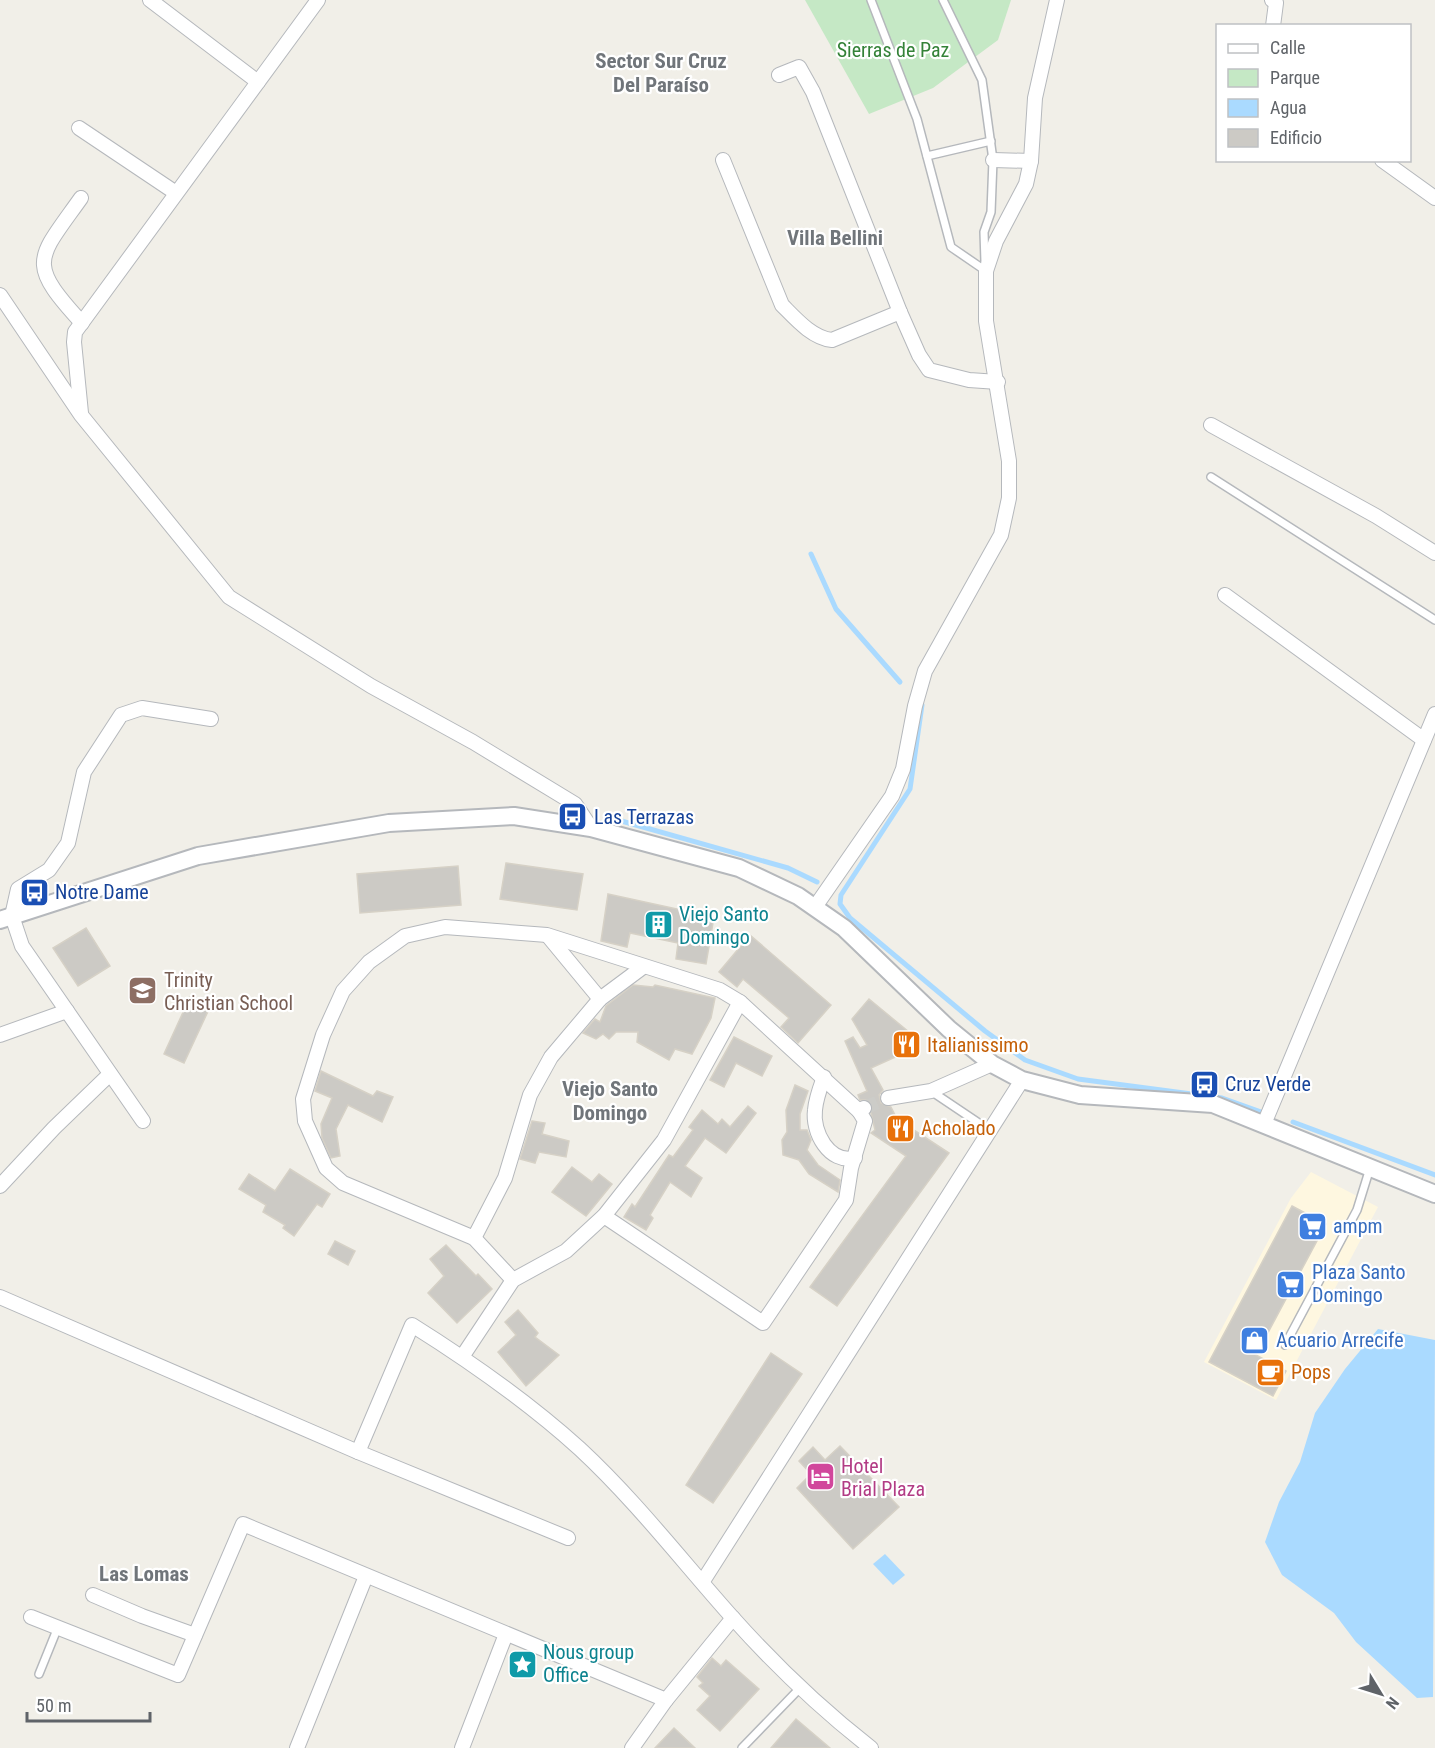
<svg xmlns="http://www.w3.org/2000/svg" width="1435" height="1748" font-family="'Roboto Condensed',sans-serif">
<style>
.commercial{fill:#fef7e0}
.green{fill:#c5e8c5}
.water{fill:#aadaff}
.lines{fill:none;stroke-linecap:round;stroke-linejoin:round}
.stream{stroke:#aadaff;stroke-width:5}
.building{fill:#cccac5;stroke:#d6d1c6;stroke-width:1.5}
.minor-tunnel{stroke:#ccccc8;stroke-width:14;stroke-dasharray:14 7;stroke-linecap:butt}
.service-casing{stroke:#b5b8bc;stroke-width:10}
.minor-casing{stroke:#b5b8bc;stroke-width:16}
.tertiary-casing{stroke:#b5b8bc;stroke-width:20}
.service{stroke:#fff;stroke-width:7}
.minor{stroke:#fff;stroke-width:14}
.tertiary{stroke:#fff;stroke-width:16}
.labels{text-anchor:middle;stroke-width:4.5;stroke-linejoin:round;paint-order:stroke}
.park-label{font-size:20px;fill:#348238;stroke:#fff}
.transit-label{font-size:20px;fill:#164399;stroke:#fff;text-anchor:start}
.culture-label{font-size:20px;fill:#0d838f;stroke:#fff;text-anchor:start}
.education-label{font-size:20px;fill:#785e54;stroke:#fff;text-anchor:start}
.food-label{font-size:20px;fill:#c56008;stroke:#fff;text-anchor:start}
.shop-label{font-size:20px;fill:#366cbe;stroke:#fff;text-anchor:start}
.hotel-label{font-size:20px;fill:#b23c85;stroke:#fff;text-anchor:start}
.neighbourhood-label{font-size:21px;font-weight:bold;fill:#70757a;stroke:#fff}
</style>
<rect width="100%" height="100%" fill="#f1efe8"/>
<path class="commercial" d="M1311 1172 1378 1207 1276 1400 1204 1362 1291 1198Z"/>
<path class="green" d="M805 0H1011L998 40 933 88 869 114Z"/>
<g class="water">
<path d="M1378 1329 1435 1340 1433 1697 1417 1698 1356 1642 1334 1613 1282 1575 1265 1542 1279 1502 1300 1462 1315 1413 1345 1369Z"/>
<path d="M885 1554 905 1575 893 1585 873 1564Z"/>
</g>
<g class="lines">
<g class="stream">
<path d="M811 554 836 609 900 682"/>
<path d="M922 705 910 789 841 895 840 904 850 918 985 1031 1025 1060 1078 1079 1222 1098 1264 1113"/>
<path d="M618 820 788 868 817 882"/>
<path d="M1293 1122 1435 1175"/>
</g>
</g>
<g class="building">
<path d="M506 863 583 874 577 910 500 899Z"/>
<path d="M458 866 461 905 360 913 357 874Z"/>
<path d="M608 894 714 917 706 964 676 959 678 943 630 933 627 947 601 941Z"/>
<path d="M86 928 110 966 78 986 53 948Z"/>
<path d="M750 935 831 1005 798 1043 781 1027 789 1018 743 979 737 987 719 972Z"/>
<path d="M633 985 653 987 655 985 715 998 711 1018 692 1054 675 1049 669 1060 637 1042 638 1032H616L609 1039 603 1034 596 1039 583 1033 595 1019 600 1022 606 1006Z"/>
<path d="M190 997 210 1007 184 1063 164 1054Z"/>
<path d="M869 999 910 1033 913 1049 871 1068 883 1090 879 1095 881 1103 891 1107 897 1119 949 1153 837 1306 810 1287 906 1156 871 1133 875 1130 871 1113 873 1107 869 1100H860L858 1095 867 1091 845 1041 853 1037 860 1048 867 1045 852 1019Z"/>
<path d="M734 1037 772 1056 762 1076 736 1063 724 1087 710 1080Z"/>
<path d="M321 1071 373 1096 377 1091 393 1097 382 1122 348 1105 336 1129 340 1156 331 1158 322 1138 321 1124 332 1098 315 1091Z"/>
<path d="M795 1085 808 1091 800 1114V1130H807L811 1140 807 1150 818 1165 840 1180 838 1192 809 1174 799 1160 783 1155 782 1140 787 1132 786 1110Z"/>
<path d="M748 1106 756 1113 726 1153 705 1138 685 1166 702 1178 691 1197 670 1182 650 1215 653 1218 646 1230 624 1217 632 1204 635 1207 669 1155 673 1157 693 1130 689 1127 702 1110 718 1124 722 1119 730 1127Z"/>
<path d="M532 1121 545 1123 542 1134 569 1141 566 1157 539 1152 535 1163 520 1159Z"/>
<path d="M572 1167 592 1182 599 1174 612 1184 586 1216 552 1192Z"/>
<path d="M290 1169 330 1194 322 1207 317 1204 294 1236 283 1228 285 1225 263 1212 266 1205 239 1189 249 1174 275 1191Z"/>
<path d="M1292 1206 1326 1224 1256 1355 1286 1371 1273 1396 1209 1362Z"/>
<path d="M335 1241 355 1251 348 1265 328 1254Z"/>
<path d="M446 1245 476 1276 478 1274 492 1289 457 1323 428 1293 444 1276 430 1259Z"/>
<path d="M518 1310 538 1333 535 1337 559 1355 526 1386 498 1352 516 1335 505 1322Z"/>
<path d="M771 1353 802 1374 713 1503 686 1485Z"/>
<path d="M840 1446 899 1507 853 1549 797 1488 811 1474 799 1461 813 1447 825 1460Z"/>
<path d="M712 1658 721 1666 726 1660 759 1689 720 1731 697 1710 710 1696 699 1686 703 1683 697 1677Z"/>
<path d="M796 1719 830 1748H771Z"/>
<path d="M674 1728 695 1748H655Z"/>
</g>
<g class="lines">
<path class="minor-tunnel" d="M864 1108 888 1098"/>
<defs>
<g id="service">
<path d="M871 0 917 119 951 247 986 271"/>
<path d="M943 0 982 80 993 160 991 212 984 232 985 262"/>
<path d="M927 156 991 141"/>
<path d="M1211 477 1435 620"/>
<path d="M931 1091 989 1130"/>
<path d="M1285 1345 1357 1210 1370 1168"/>
<path d="M39 1674 58 1627"/>
<path d="M742 1748 801 1687"/>
</g>
<g id="minor">
<path d="M150 0 258 82"/>
<path d="M1272 0 1276 3 1273 26"/>
<path d="M779 75 799 67 813 92 900 312 919 355 929 370 969 380 998 382"/>
<path d="M79 128 176 193"/>
<path d="M723 160 782 305C795 318 812 338 832 340L900 312"/>
<path d="M993 160 1031 161"/>
<path d="M1382 160 1435 198"/>
<path d="M81 198C37 260 26 262 82 323"/>
<path d="M0 295 81 415 229 597 371 686 473 742 575 804 591 828"/>
<path d="M81 413 74 342 75 332 318 0"/>
<path d="M1211 425 1376 516 1435 553"/>
<path d="M1225 595 1424 740"/>
<path d="M815 907 892 796 903 769 915 706 925 671 1001 535 1009 498V461L986 321V271L996 241 1026 184 1031 161 1035 98 1057 0"/>
<path d="M548 936 600 999"/>
<path d="M0 1035 67 1011"/>
<path d="M824 1077C820 1088 816 1098 815 1110 812 1132 829 1164 855 1158"/>
<path d="M888 1098 931 1091 992 1064"/>
<path d="M143 1121 22 946 12 916 18 889 49 870 68 843 84 772 121 715 142 708 211 719"/>
<path d="M1264 1124 1435 714"/>
<path d="M0 1186 54 1128 110 1074"/>
<path d="M604 1216 763 1323 846 1200 851 1168 865 1121 859 1111"/>
<path d="M474 1238 505 1178 530 1095 551 1057 600 999 643 967"/>
<path d="M513 1280 474 1238 343 1183 326 1168 305 1121 303 1099 323 1035 343 991 369 962 405 936 445 927 547 935 720 990 740 1002 859 1111 864 1108"/>
<path d="M0 1297 358 1452 568 1538"/>
<path d="M462 1357 513 1280 566 1251 604 1216 664 1140 740 1002"/>
<path d="M358 1452 412 1325C471 1362 529 1403 580 1449 636 1501 682 1561 732 1617 774 1664 821 1709 871 1748"/>
<path d="M703 1581 1022 1080"/>
<path d="M93 1595 142 1616 195 1635"/>
<path d="M31 1617 178 1675 243 1524 666 1700 733 1618"/>
<path d="M297 1748 366 1576"/>
<path d="M462 1748 506 1634"/>
<path d="M632 1748 666 1700"/>
</g>
<path id="tertiary" d="M0 920 198 856 389 823 514 816 591 828 739 868 798 896 844 928 949 1029 992 1064 1022 1080 1080 1095 1213 1104 1435 1194"/>
</defs>
<use href="#service" class="service-casing"/>
<use href="#minor" class="minor-casing"/>
<use href="#tertiary" class="tertiary-casing"/>
<use href="#service" class="service"/>
<use href="#minor" class="minor"/>
<use href="#tertiary" class="tertiary"/>
</g>
<defs>
<symbol id="bus-square" viewBox="-11 -11 22 22"><rect x="-9" y="-9" width="18" height="18" rx="4" fill="#1a4fb4" stroke="#fff"/><path d="M-5-6H5V4H4V6H2V4H-2V6H-4V4H-5ZM-3.5-4V0h7V-4ZM-3.5 1.2v1.5H-2V1.2ZM2 1.2v1.5H3.5V1.2Z" fill="#fff"/></symbol>
<symbol id="building-square" viewBox="-11 -11 22 22"><rect x="-9" y="-9" width="18" height="18" rx="4" fill="#0f9aa8" stroke="#fff"/><path d="M-4-6H4V6H1V3H-1V6H-4ZM-2.5-4.3h1.7v1.8h-1.7ZM.8-4.3h1.7v1.8H.8ZM-2.5-1h1.7V.8h-1.7ZM.8-1h1.7V.8H.8Z" fill="#fff"/></symbol>
<symbol id="school-square" viewBox="-11 -11 22 22"><rect x="-9" y="-9" width="18" height="18" rx="4" fill="#8d6e63" stroke="#fff"/><path d="M0-5L7-2L0 1L-7-2ZM-4 1L0 2.5L4 1V4Q0 6-4 4Z" fill="#fff"/></symbol>
<symbol id="restaurant-square" viewBox="-11 -11 22 22"><rect x="-9" y="-9" width="18" height="18" rx="4" fill="#e8710a" stroke="#fff"/><path d="M-5-6h1v4h1v-4h1v4h1v-4h1v5L-1.5 .5V6h-2V.5L-5-1ZM5-6V6H3V1.5H1.5Q1.5-4 5-6Z" fill="#fff"/></symbol>
<symbol id="supermarket-square" viewBox="-11 -11 22 22"><rect x="-9" y="-9" width="18" height="18" rx="4" fill="#3f7fe0" stroke="#fff"/><path d="M-6-5.5h2.5l.6 2H6L4.5 2H-2.5L-4.4-4H-6ZM-1.5 3.2a1.3 1.3 0 1 0 .1 0ZM3 3.2a1.3 1.3 0 1 0 .1 0Z" fill="#fff"/></symbol>
<symbol id="shop-square" viewBox="-11 -11 22 22"><rect x="-9" y="-9" width="18" height="18" rx="4" fill="#3f7fe0" stroke="#fff"/><path d="M-5-2.5h2.3a2.7 3.5 0 0 1 5.4 0H5L5.5 6h-11ZM-1.5-2.5h3a1.5 2.3 0 0 0-3 0Z" fill="#fff"/></symbol>
<symbol id="cafe-square" viewBox="-11 -11 22 22"><rect x="-9" y="-9" width="18" height="18" rx="4" fill="#e8710a" stroke="#fff"/><path d="M-5.5-4.5H6V0H3Q3 3.5 0 3.5H-2.5Q-5.5 3.5-5.5 0ZM3-3.2v2h1.7v-2ZM-6 4.5H4V6H-6Z" fill="#fff"/></symbol>
<symbol id="hotel-square" viewBox="-11 -11 22 22"><rect x="-9" y="-9" width="18" height="18" rx="4" fill="#d1479c" stroke="#fff"/><path d="M-6-4.5h1.5V1H6V5H4.5V3h-9V5H-6ZM-4 0a1.8 1.8 0 1 1 3.6 0ZM.5 0V-2.5h3Q6-2.5 6 0Z" fill="#fff"/></symbol>
<symbol id="sight-square" viewBox="-11 -11 22 22"><rect x="-9" y="-9" width="18" height="18" rx="4" fill="#0f9aa8" stroke="#fff"/><path d="M0-6L1.8-2.2L6-1.7L2.9 1.2L3.7 5.4L0 3.3L-3.7 5.4L-2.9 1.2L-6-1.7L-1.8-2.2Z" fill="#fff"/></symbol>
</defs>
<g fill-rule="evenodd">
<use href="#bus-square" x="556" y="800" width="33" height="33"/>
<use href="#bus-square" x="18" y="876" width="33" height="33"/>
<use href="#building-square" x="642" y="908" width="33" height="33"/>
<use href="#school-square" x="126" y="974" width="33" height="33"/>
<use href="#restaurant-square" x="890" y="1028" width="33" height="33"/>
<use href="#bus-square" x="1188" y="1068" width="33" height="33"/>
<use href="#restaurant-square" x="884" y="1112" width="33" height="33"/>
<use href="#supermarket-square" x="1296" y="1210" width="33" height="33"/>
<use href="#supermarket-square" x="1274" y="1268" width="33" height="33"/>
<use href="#shop-square" x="1238" y="1324" width="33" height="33"/>
<use href="#cafe-square" x="1254" y="1356" width="33" height="33"/>
<use href="#hotel-square" x="804" y="1460" width="33" height="33"/>
<use href="#sight-square" x="506" y="1648" width="33" height="33"/>
</g>
<g class="labels">
<g class="park-label">
<text x="893" y="57">Sierras de Paz</text>
</g>
<g class="transit-label">
<text x="594" y="824">Las Terrazas</text>
<text x="55" y="899">Notre Dame</text>
<text x="1225" y="1091">Cruz Verde</text>
</g>
<g class="culture-label">
<text x="679" y="921">Viejo Santo<tspan x="679" dy="23">Domingo</tspan></text>
<text x="543" y="1659">Nous group<tspan x="543" dy="23">Office</tspan></text>
</g>
<g class="education-label">
<text x="164" y="987">Trinity<tspan x="164" dy="23">Christian School</tspan></text>
</g>
<g class="food-label">
<text x="927" y="1052">Italianissimo</text>
<text x="921" y="1135">Acholado</text>
<text x="1291" y="1379">Pops</text>
</g>
<g class="shop-label">
<text x="1333" y="1233">ampm</text>
<text x="1312" y="1279">Plaza Santo<tspan x="1312" dy="23">Domingo</tspan></text>
<text x="1276" y="1347">Acuario Arrecife</text>
</g>
<g class="hotel-label">
<text x="841" y="1473">Hotel<tspan x="841" dy="23">Brial Plaza</tspan></text>
</g>
<g class="neighbourhood-label">
<text x="661" y="68">Sector Sur Cruz<tspan x="661" dy="24">Del Paraíso</tspan></text>
<text x="835" y="245">Villa Bellini</text>
<text x="610" y="1096">Viejo Santo<tspan x="610" dy="24">Domingo</tspan></text>
<text x="144" y="1581">Las Lomas</text>
</g>
</g>
<rect x="1216" y="24" width="195" height="138" fill="#ffffff" stroke="#bfc1c3" stroke-width="1.5"/>
<rect x="1228" y="44" width="30" height="9" fill="#ffffff" stroke="#bfc1c3" stroke-width="1.5"/>
<text x="1270" y="54" font-size="18" fill="#5f6368">Calle</text>
<rect x="1228" y="69" width="30" height="18" fill="#c5e8c5" stroke="#bfc1c3" stroke-width="1.5"/>
<text x="1270" y="84" font-size="18" fill="#5f6368">Parque</text>
<rect x="1228" y="99" width="30" height="18" fill="#aadaff" stroke="#bfc1c3" stroke-width="1.5"/>
<text x="1270" y="114" font-size="18" fill="#5f6368">Agua</text>
<rect x="1228" y="129" width="30" height="18" fill="#cccac5" stroke="#bfc1c3" stroke-width="1.5"/>
<text x="1270" y="144" font-size="18" fill="#5f6368">Edificio</text>
<g transform="translate(1381 1694) rotate(128)" stroke="#ffffff" stroke-width="4.5" paint-order="stroke">
<path d="M0-4.5L10 22L0 15L-10 22Z" fill="#5f6368"/>
<text y="-9" font-size="16" font-weight="bold" text-anchor="middle" fill="#5f6368">N</text>
</g>
<path d="M27 1712v9h123v-9" fill="none" stroke="#5f6368" stroke-width="3"/>
<text x="36" y="1712" font-size="18" fill="#5f6368" stroke="#ffffff" stroke-width="4.5" paint-order="stroke">50 m</text>
</svg>
